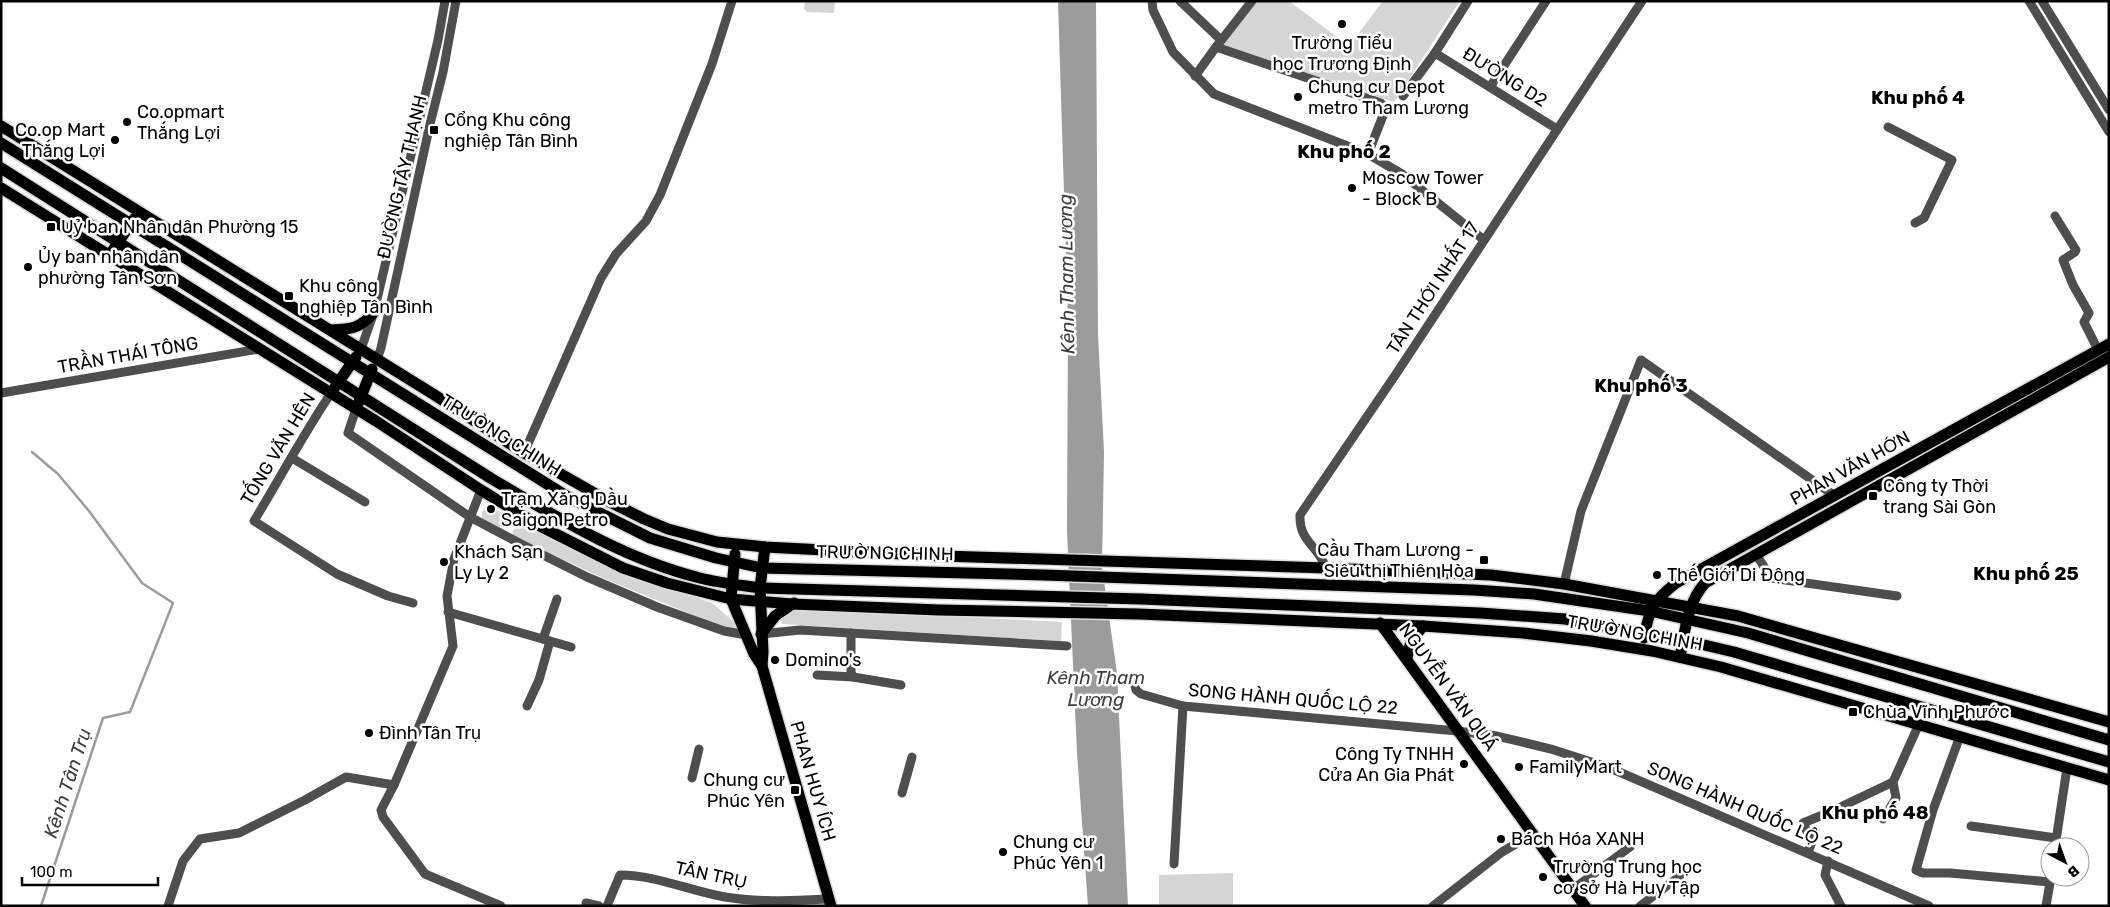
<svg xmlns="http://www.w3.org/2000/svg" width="2110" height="907" font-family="Rubik,sans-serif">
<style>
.green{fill:#d5d5d5}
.water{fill:#9c9c9c}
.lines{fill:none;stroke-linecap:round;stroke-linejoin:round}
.stream{stroke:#9c9c9c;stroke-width:2.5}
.major-casing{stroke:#dbdbdb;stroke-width:14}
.minor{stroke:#4e4e4e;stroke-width:9}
.major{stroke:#000;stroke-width:11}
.poi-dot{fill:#000;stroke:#fff;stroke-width:2}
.labels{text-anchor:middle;stroke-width:5;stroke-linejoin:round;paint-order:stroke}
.poi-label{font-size:18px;fill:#000;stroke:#fff;text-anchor:start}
.street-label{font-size:18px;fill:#000;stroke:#fff}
.neighbourhood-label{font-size:19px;font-weight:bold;fill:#000;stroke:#fff}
.water-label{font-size:19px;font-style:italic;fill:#3d3d3d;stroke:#fff}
</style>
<rect width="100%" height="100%" fill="#fff"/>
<g class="green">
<path d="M805 1H835L834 13 807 12 804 9Z"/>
<path d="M1258 1H1289L1349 46 1383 1H1460L1394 102 1221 45Z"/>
<path d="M487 506 508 515 509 519 499 527 482 518V512Z"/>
<path d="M519 523 527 524 619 570 712 603 735 623 738 631 718 625 605 579 514 537 512 532Z"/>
<path d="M793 608 1062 622 1061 641 782 624 781 617Z"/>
<path d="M1233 873V906H1159V875Z"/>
</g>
<path class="water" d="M1058 1H1096L1098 334 1104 452 1102 567 1117 673 1128 906H1088L1077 753 1067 532 1068 320Z"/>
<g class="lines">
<path class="stream" d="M32 452 58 474 89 511 142 583 173 603 130 712 103 718 41 906"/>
<defs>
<g id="major">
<path d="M1 126 433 394 524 453 610 502 644 519 668 529 717 542 765 547 942 556 1326 568 1491 575 1564 584 1738 616 2109 722"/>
<path d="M1 143 568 497 650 538 716 558 762 568 1044 575 1474 590 1534 594 1650 611 1748 633 2109 740"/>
<path d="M1 168 492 479C558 518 624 559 700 578 719 583 740 585 760 588L1141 599 1480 613 1565 619 1683 640 1734 652 2109 762"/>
<path d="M1 188 376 421 481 490 540 526 623 568 667 583 731 599 792 604 939 610 1139 614 1423 626 1523 633 1591 641 1652 651 1721 667 2109 780"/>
<path d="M109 256 134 219"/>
<path d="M330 330C351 329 360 329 374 312"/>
<path d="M335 387 356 357"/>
<path d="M359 402 372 369"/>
<path d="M735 554 731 599 754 654 762 666 831 906"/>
<path d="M1380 623 1585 906"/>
<path d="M761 634 775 616 794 603"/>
<path d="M1644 638C1649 609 1653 601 1676 583L2109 344"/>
<path d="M1680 657C1685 631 1687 603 1705 583L2109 357"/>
<path d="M1407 658 1411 641 1423 626"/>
<path d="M762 666 763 652 760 588 765 547"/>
</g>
</defs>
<use href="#major" class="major-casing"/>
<g class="minor">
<path d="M1152 1 1153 10 1173 52 1214 94 1368 154 1402 174 1484 240"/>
<path d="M1180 1 1221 40"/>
<path d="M2029 1 2109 132"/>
<path d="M2042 1 2109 110"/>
<path d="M1216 47 1381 103 1384 108V113L1368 154"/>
<path d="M1435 53 1557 129"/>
<path d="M1195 76 1216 47 1252 1"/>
<path d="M1490 87 1546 1"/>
<path d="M1403 96 1435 53 1468 1"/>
<path d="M1888 127 1952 160 1924 218 1915 223"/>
<path d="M2055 216 2076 250 2075 252 2063 260 2073 285 2089 313 2084 322 2098 350"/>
<path d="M361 349 374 312 438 40 445 1"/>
<path d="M377 359 381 348 430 124 443 72 456 1"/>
<path d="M1 393 259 349"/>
<path d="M331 393C303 435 280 478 254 521L337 574 388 596 413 603"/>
<path d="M356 409 348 433 470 517 523 545 587 577 657 607 724 631 747 635"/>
<path d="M524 453 601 278 616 254 646 221 660 195 712 64 732 1"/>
<path d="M292 458 365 502"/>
<path d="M481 490 454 559 447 596 453 646 394 785 381 810 383 817 425 874 501 906"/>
<path d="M1756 554 1771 578 1897 596"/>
<path d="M1326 568C1318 545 1299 542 1300 515L1396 374 1642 1"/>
<path d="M1564 584 1581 511 1641 360 1835 496"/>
<path d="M448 612 571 647"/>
<path d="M851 633V672L853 677 901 685"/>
<path d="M761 634 800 630 1067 646"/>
<path d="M543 639 557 599"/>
<path d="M817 675 853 677"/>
<path d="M1134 682 1136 690 1141 694 1183 706 1457 731 1497 736 1551 749 1610 768 1929 906"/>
<path d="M527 706 539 680 550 641"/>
<path d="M1960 736 1933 810 1916 870 1923 873H1950L2050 882"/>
<path d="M692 778 699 749"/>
<path d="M902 793 912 757"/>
<path d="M1883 819 1896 798 1893 782 1919 724"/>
<path d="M1971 826 2056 838"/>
<path d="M2055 847 2067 768"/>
<path d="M1808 852 1812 842 1803 823 1830 812 1893 782"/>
<path d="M1828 861 1825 875 1841 906"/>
<path d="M1174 864 1183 706"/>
<path d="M1573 889 1630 847"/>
<path d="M168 906 183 861 200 839 239 833 305 800 346 777 394 785"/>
<path d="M586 906V903L599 906"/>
<path d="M607 906 620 875C656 875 690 891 725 897 760 903 795 900 829 899"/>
<path d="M1433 906 1502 852 1533 834"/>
<path d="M1640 906 1680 876"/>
<path d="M2046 906 2051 877"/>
</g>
<use href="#major" class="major"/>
</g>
<g class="poi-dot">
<circle cx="1342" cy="24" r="5"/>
<circle cx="1298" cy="97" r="5"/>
<circle cx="127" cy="122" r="5"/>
<rect x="429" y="125" width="10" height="10" rx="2.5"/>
<circle cx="115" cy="140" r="5"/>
<circle cx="1352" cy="188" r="5"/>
<rect x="46" y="222" width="10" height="10" rx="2.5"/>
<circle cx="28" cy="267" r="5"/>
<rect x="284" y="291" width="10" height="10" rx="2.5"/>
<rect x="1868" y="491" width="10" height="10" rx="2.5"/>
<circle cx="491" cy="509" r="5"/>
<rect x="1479" y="555" width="10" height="10" rx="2.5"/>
<circle cx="444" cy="562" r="5"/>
<circle cx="1657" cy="575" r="5"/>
<circle cx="775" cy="660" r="5"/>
<rect x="1848" y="707" width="10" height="10" rx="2.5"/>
<circle cx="369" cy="733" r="5"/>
<circle cx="1464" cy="764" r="5"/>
<circle cx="1519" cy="767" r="5"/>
<rect x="790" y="785" width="10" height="10" rx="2.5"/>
<circle cx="1501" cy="839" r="5"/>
<circle cx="1003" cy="852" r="5"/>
<circle cx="1543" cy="877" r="5"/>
</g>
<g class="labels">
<g class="poi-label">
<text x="1342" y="49" text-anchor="middle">Trường Tiểu<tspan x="1342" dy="21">học Trương Định</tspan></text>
<text x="1308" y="93">Chung cư Depot<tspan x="1308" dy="21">metro Tham Lương</tspan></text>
<text x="137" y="118">Co.opmart<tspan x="137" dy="21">Thắng Lợi</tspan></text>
<text x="444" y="126">Cổng Khu công<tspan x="444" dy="21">nghiệp Tân Bình</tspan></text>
<text x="105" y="136" text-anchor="end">Co.op Mart<tspan x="105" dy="21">Thắng Lợi</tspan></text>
<text x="1362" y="184">Moscow Tower<tspan x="1362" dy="21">- Block B</tspan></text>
<text x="61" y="233">Uỷ ban Nhân dân Phường 15</text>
<text x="38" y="263">Ủy ban nhân dân<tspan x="38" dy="21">phường Tân Sơn</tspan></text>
<text x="299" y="292">Khu công<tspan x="299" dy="21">nghiệp Tân Bình</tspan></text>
<text x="1883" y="492">Công ty Thời<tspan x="1883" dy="21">trang Sài Gòn</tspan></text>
<text x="501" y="505">Trạm Xăng Dầu<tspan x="501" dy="21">Saigon Petro</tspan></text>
<text x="1474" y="556" text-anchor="end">Cầu Tham Lương -<tspan x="1474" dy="21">Siêu thị Thiên Hòa</tspan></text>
<text x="454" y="558">Khách Sạn<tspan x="454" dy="21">Ly Ly 2</tspan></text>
<text x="1667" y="581">Thế Giới Di Động</text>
<text x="785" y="666">Domino's</text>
<text x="1863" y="718">Chùa Vĩnh Phước</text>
<text x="379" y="739">Đình Tân Trụ</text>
<text x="1454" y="760" text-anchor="end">Công Ty TNHH<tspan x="1454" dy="21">Cửa An Gia Phát</tspan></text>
<text x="1529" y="773">FamilyMart</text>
<text x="785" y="786" text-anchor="end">Chung cư<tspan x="785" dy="21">Phúc Yên</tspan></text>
<text x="1511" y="845">Bách Hóa XANH</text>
<text x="1013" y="848">Chung cư<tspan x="1013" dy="21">Phúc Yên 1</tspan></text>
<text x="1553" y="873">Trường Trung học<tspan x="1553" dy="21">cơ sở Hà Huy Tập</tspan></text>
</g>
<g class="street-label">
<text transform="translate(1505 77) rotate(32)" y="6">ĐƯỜNG D2</text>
<text transform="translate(402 177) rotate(-77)" y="6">ĐƯỜNG TÂY THẠNH</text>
<text transform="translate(1433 288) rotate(-57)" y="6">TÂN THỚI NHẤT 17</text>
<text transform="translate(128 355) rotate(-10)" y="6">TRẦN THÁI TÔNG</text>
<text transform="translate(501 435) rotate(32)" y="6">TRƯỜNG CHINH</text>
<text transform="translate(278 449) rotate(-59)" y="6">TỐNG VĂN HÊN</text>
<text transform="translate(1850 468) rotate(-29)" y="6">PHAN VĂN HỚN</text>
<text transform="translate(885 553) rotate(1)" y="6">TRƯỜNG CHINH</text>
<text transform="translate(1635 633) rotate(10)" y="6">TRƯỜNG CHINH</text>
<text transform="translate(1448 687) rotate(54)" y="6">NGUYỄN VĂN QUÁ</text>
<text transform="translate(1293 699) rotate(5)" y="6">SONG HÀNH QUỐC LỘ 22</text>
<text transform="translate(813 781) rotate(74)" y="6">PHAN HUY ÍCH</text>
<text transform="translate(1745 808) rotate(23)" y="6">SONG HÀNH QUỐC LỘ 22</text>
<text transform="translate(711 875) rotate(12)" y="6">TÂN TRỤ</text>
</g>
<g class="neighbourhood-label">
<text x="1918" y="104">Khu phố 4</text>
<text x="1344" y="158">Khu phố 2</text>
<text x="1641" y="392">Khu phố 3</text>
<text x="2026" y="580">Khu phố 25</text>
<text x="1875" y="819">Khu phố 48</text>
</g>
<g class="water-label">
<text transform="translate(1066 274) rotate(-91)" y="7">Kênh Tham Lương</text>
<text x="1096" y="684">Kênh Tham<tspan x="1096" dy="22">Lương</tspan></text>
<text transform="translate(67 783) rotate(-72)" y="7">Kênh Tân Trụ</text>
</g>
</g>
<rect width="2110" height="907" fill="none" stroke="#000000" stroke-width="5"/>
<g transform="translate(2065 862) rotate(139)"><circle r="24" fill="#ffffff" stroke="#999999"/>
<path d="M0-4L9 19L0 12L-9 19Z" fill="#000000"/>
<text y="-8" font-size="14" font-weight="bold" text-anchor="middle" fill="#000000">B</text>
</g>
<path d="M22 877v8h136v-8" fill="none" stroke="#000000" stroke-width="2.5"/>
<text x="30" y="877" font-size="15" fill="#000000" stroke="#ffffff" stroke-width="4" paint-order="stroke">100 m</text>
</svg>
